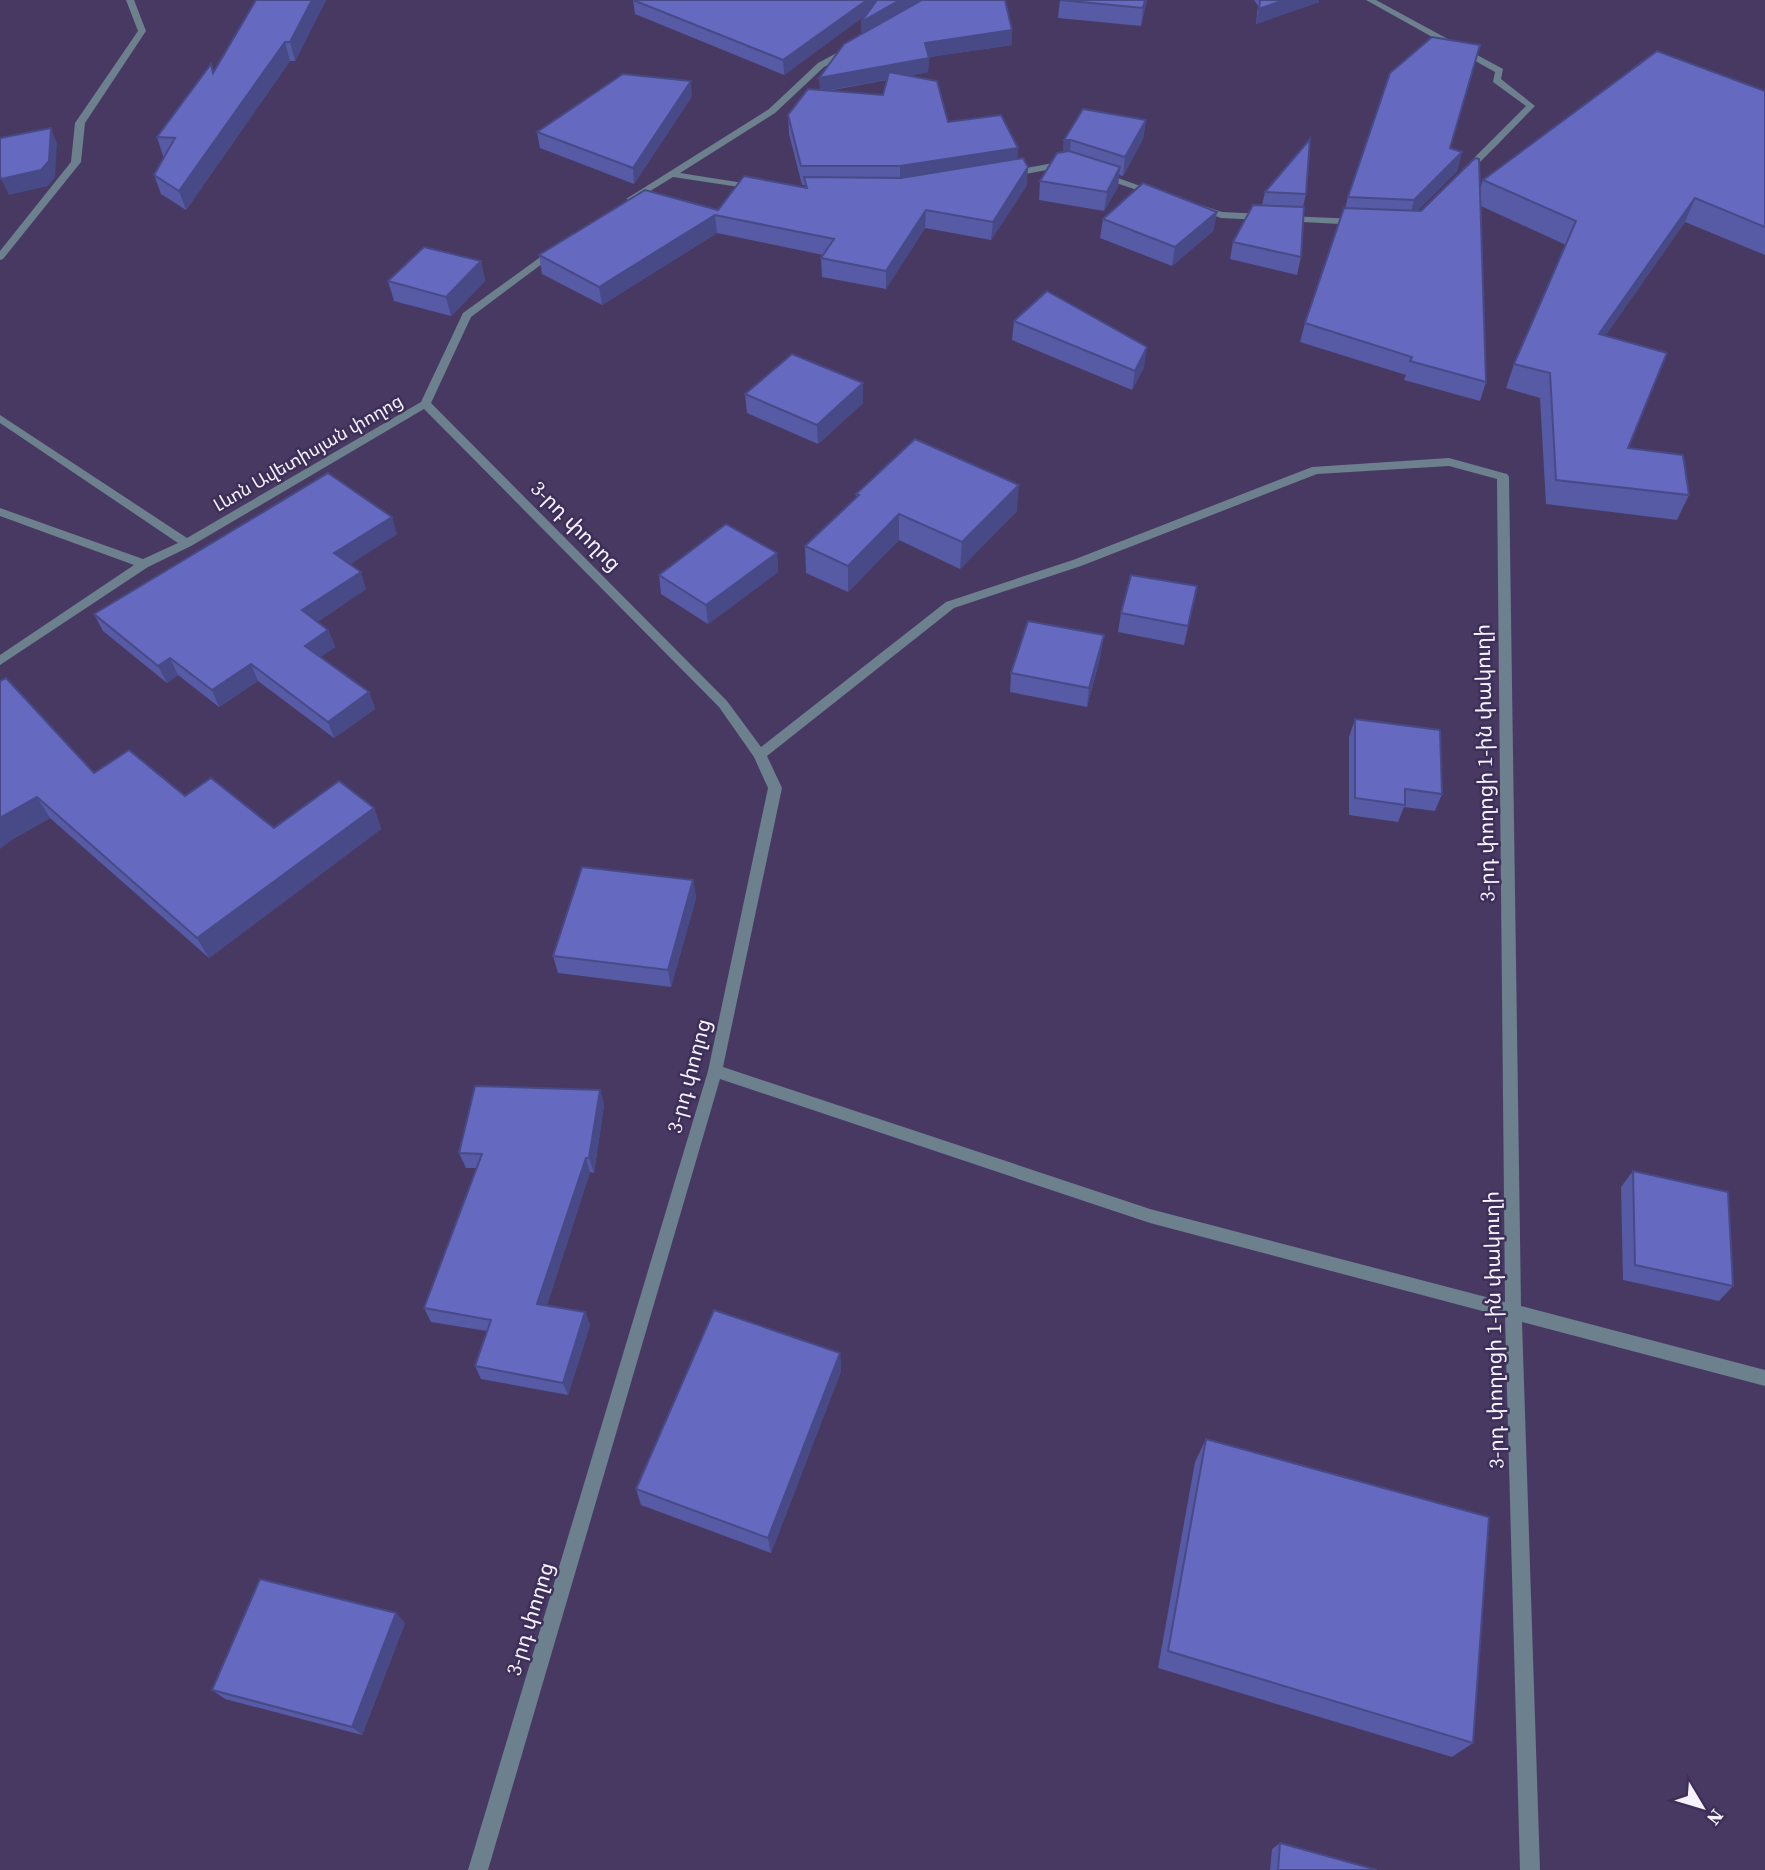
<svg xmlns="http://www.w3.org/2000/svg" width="1765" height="1870" font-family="'Source Serif 4','Noto Sans Armenian',serif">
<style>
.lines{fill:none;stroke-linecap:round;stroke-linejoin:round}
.service{fill:#6c808e;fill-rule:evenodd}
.minor{fill:#6c808e;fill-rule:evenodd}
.wall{fill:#575aa4;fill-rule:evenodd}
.shaded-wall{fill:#474a86}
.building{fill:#6569bf;stroke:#474a86;stroke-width:2}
.labels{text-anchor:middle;stroke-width:5;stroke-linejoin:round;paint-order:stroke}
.far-street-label{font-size:18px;fill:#f6f3fe;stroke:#3d2f58}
.street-label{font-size:21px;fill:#f6f3fe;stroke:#3d2f58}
</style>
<rect width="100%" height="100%" fill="#483963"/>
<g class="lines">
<path class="service" d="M1366 0H1376L1503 69 1501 79 1535 106 1497 145H1491V141L1526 106 1493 82 1495 72Z"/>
<g class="minor">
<path d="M126 0H134L146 31 85 123 81 162 3 259 0 260V251L71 162 75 123 138 31Z"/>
<path d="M850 46 854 49 853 51 824 67 775 113 680 173 756 185 761 188 759 190 673 177 634 201 626 199 769 109 818 63Z"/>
<path d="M1491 141 1499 143 1468 174H1462V170Z"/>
<path d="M1065 161 1068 162V166L1009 177 1004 174 1009 171Z"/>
<path d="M1098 173H1104L1160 193 1152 195 1098 177Z"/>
<path d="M1201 205 1222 212 1264 214 1269 217 1264 220 1221 218 1198 210 1196 208Z"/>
<path d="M1287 216 1358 219 1363 222 1358 225 1284 221V217Z"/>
<path d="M550 250 558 252 471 317 431 403 727 701 761 747 946 602 1073 560 1312 467 1449 458 1507 474 1509 477 1521 1306 1765 1370V1386L1522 1322 1540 1870H1520L1505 1317 1150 1223 720 1079 488 1870H468L708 1071 768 788 754 757 719 707 424 409 191 546 148 567 0 665V655L134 565 0 516V508L143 559 178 543 0 423V415L187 538 421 402 463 313ZM1449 466 1497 479 1505 1302 1150 1209 723 1067 782 788 767 756 954 608 1081 566 1317 474Z"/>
</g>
</g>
<g class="wall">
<path d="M256 0H326L295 61H290L186 210 161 194 154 175 165 156H163L157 137 214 72Z"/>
<path d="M633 0H1005L1012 30V45L929 57 928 72 908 76 948 122 1018 148 1017 159 1027 185 991 240 925 228 886 289 822 277 821 258 823 255 717 233 602 305 542 274 539 255 805 187V185H802L789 134 788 115 820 90 861 34V22L865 15 784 75 635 14ZM887 80 883 95 828 91Z"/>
<path d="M1060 0H1147L1141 26 1058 18Z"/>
<path d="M1254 0H1319V2L1256 24 1258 6Z"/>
<path d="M1765 91V255L1685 222 1605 336 1628 448 1689 495 1677 520 1546 504 1540 398 1506 388 1514 364 1566 245 1481 206 1486 382 1480 401 1404 380 1406 375 1300 342 1305 323 1345 208 1348 197 1450 148 1462 152 1457 171 1417 211H1421L1480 188 1483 180Z"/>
<path d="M692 96 634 184 540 148 537 132Z"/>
<path d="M1146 120 1143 139 1123 176 1119 175 1118 187 1104 211 1039 200 1040 181 1063 152 1064 140Z"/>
<path d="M1265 192 1306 194 1303 207 1301 257 1297 275 1230 259 1233 242 1262 205Z"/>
<path d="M1217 212 1213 231 1172 266 1100 238 1103 219Z"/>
<path d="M481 261 485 281 451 316 394 301 388 281Z"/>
<path d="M1014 321 1144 367 1132 390 1012 340Z"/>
<path d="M745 394 863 403 818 444 747 413Z"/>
<path d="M856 494 1017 511 960 569 899 540 848 592 806 573 805 546 856 498Z"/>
<path d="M397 534 350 564 366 589 317 622 328 630 335 647 320 657 369 692 375 709 334 738 258 681 219 707 178 675 167 683 103 631 94 614Z"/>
<path d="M777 553 778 572 708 624 661 594 659 575Z"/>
<path d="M1197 586 1184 645 1118 632 1121 613Z"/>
<path d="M1101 654 1087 707 1010 692 1011 673Z"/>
<path d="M0 681 94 773 185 796 274 828 374 808 381 829 209 958 50 818 13 839Z"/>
<path d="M1355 719 1442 794 1435 811 1404 807 1398 822 1349 815V737Z"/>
<path d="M693 880 696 898 671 987 558 973 553 956Z"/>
<path d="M600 1090 604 1105 594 1173 590 1172 547 1305 585 1312 590 1325 568 1395 481 1379 475 1366 487 1331 431 1322 424 1308 477 1168H466L459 1153Z"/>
<path d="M1633 1171 1733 1286 1719 1301 1623 1280 1621 1187Z"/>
<path d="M840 1353 841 1371 771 1553 641 1505 636 1489Z"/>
<path d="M1206 1439 1473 1743 1452 1757 1158 1668 1195 1462Z"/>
<path d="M405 1623 362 1735 225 1699 212 1690Z"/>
<path d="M1280 1843 1377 1870H1270L1272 1849Z"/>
</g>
<g class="shaded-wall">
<path d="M312 0H326L295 61 290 42Z"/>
<path d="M867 0H887L784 75 783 60Z"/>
<path d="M900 0H926L861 36V22Z"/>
<path d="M1145 0H1147L1141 26 1143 8Z"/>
<path d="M1284 0H1319V2L1256 24 1259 9Z"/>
<path d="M1012 30V45L924 58 925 43Z"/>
<path d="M285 42 290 61 186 210 179 191Z"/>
<path d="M929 58 928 72 820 92 819 78Z"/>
<path d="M691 81 692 96 634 184 633 168Z"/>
<path d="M1146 120 1143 139 1123 176 1125 157Z"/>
<path d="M51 128 57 144 55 177 48 186 9 195 1 179Z"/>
<path d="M1064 140H1071L1069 159H1062Z"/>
<path d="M1018 148 1017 167 900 185V166Z"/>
<path d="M1462 152 1457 171 1409 219 1414 200Z"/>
<path d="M1028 167 1027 185 991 240 993 222Z"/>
<path d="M1120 167 1118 187 1104 211 1107 192Z"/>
<path d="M1695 198 1685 222 1589 359 1599 334Z"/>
<path d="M926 210 925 228 886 289V271Z"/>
<path d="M1217 212 1213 231 1172 266 1175 247Z"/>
<path d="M715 215 717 233 602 305 599 287Z"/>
<path d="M481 261 485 281 451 316 446 297Z"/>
<path d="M1147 347 1144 367 1132 390 1135 371Z"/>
<path d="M863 383V403L818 444 817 425Z"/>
<path d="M1019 485 1017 511 960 569 962 542Z"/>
<path d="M899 514V540L848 592V566Z"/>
<path d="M392 517 397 534 340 571 334 553Z"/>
<path d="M777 553 778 572 708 624 706 605Z"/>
<path d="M361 572 366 589 309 627 302 610Z"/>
<path d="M328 630 335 647 312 663 305 646Z"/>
<path d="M1104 635 1101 654 1087 707 1089 688Z"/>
<path d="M170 658 178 675 167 683 158 666Z"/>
<path d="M251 664 258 681 219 707 212 690Z"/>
<path d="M369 692 375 709 334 738 328 722Z"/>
<path d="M37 797 50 818 13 839 0 849V818Z"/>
<path d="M374 808 381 829 209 958 197 938Z"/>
<path d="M693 880 696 898 671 987 668 970Z"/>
<path d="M600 1090 604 1105 594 1173 589 1158Z"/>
<path d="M586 1158 590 1172 543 1317 537 1304Z"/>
<path d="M585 1312 590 1325 568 1395 563 1383Z"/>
<path d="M840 1353 841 1371 771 1553 768 1538Z"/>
<path d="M396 1613 405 1623 362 1735 352 1727Z"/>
</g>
<g class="building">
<path d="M256 0H312L290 42H285L179 191 154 175 175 138 157 137 211 64 213 73Z"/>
<path d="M633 0H867L783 60Z"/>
<path d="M877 0H900L861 22Z"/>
<path d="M922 0H1005L1012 30 925 43 929 58 819 78 844 44Z"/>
<path d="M1060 0H1145L1143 8Z"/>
<path d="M1260 0H1284L1259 9Z"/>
<path d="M1432 37 1480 45 1450 148 1462 152 1414 200 1348 197 1390 73Z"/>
<path d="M1657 51 1765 91V227L1695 198 1599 334 1667 353 1628 448 1683 455 1689 495 1556 480 1550 373 1514 364 1576 221 1483 180Z"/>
<path d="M889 72 937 81 948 122 1001 115 1018 148 900 166H801L788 115 808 89 883 95Z"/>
<path d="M623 74 691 81 633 168 537 132Z"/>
<path d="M1083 109 1146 120 1125 157 1071 140H1064Z"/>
<path d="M51 128 49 161 41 170 1 179 0 176V138Z"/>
<path d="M1310 139 1306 194 1265 192Z"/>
<path d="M1069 151 1120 167 1107 192 1040 181 1057 153Z"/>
<path d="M1023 158 1028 167 993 222 926 210 886 271 821 258 834 239 715 215 599 287 539 255 645 190 718 210 744 176 807 188 804 177 901 178Z"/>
<path d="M1475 158 1479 159 1486 382 1410 361 1412 357 1305 323 1344 208 1421 211Z"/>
<path d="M1143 183 1217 212 1175 247 1103 219Z"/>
<path d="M1253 205 1304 207 1301 257 1233 242Z"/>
<path d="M424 247 481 261 446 297 388 281Z"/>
<path d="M1047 291 1147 347 1135 371 1014 321Z"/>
<path d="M792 354 863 383 817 425 745 394Z"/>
<path d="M915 439 1019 485 962 542 899 514 848 566 805 546 859 495 856 494Z"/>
<path d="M328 473 392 517 334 553 361 572 302 610 328 630 305 646 369 692 328 722 251 664 212 690 170 658 158 666 94 614Z"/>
<path d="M726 524 777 553 706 605 659 575Z"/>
<path d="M1131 575 1197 586 1188 626 1121 613Z"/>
<path d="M1028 621 1104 635 1089 688 1011 673Z"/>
<path d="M6 678 94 773 129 750 185 796 211 778 274 828 339 781 374 808 197 938 37 797 0 818V681Z"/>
<path d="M1355 719 1440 730 1442 794 1405 789V805L1355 798Z"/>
<path d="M582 867 693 880 668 970 553 956Z"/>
<path d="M475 1086 600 1090 589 1158H586L537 1304 585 1312 563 1383 475 1366 491 1320 424 1308 482 1154 459 1153Z"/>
<path d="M1633 1171 1728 1192 1733 1286 1635 1265Z"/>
<path d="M714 1310 840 1353 768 1538 636 1489Z"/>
<path d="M1206 1439 1489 1517 1473 1743 1168 1651Z"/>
<path d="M260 1579 396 1613 352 1727 212 1690Z"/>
<path d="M1280 1843 1377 1870H1278Z"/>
</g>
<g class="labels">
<g class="far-street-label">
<text transform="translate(308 453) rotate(-30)" y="6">Լևոն Ավետիսյան փողոց</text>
</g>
<g class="street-label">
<text transform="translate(576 526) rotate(45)" y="7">3-րդ փողոց</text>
<text transform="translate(1485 763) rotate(-91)" y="7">3-րդ փողոցի 1-ին փակուղի</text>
<text transform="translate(689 1076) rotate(-75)" y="7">3-րդ փողոց</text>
<text transform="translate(1494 1330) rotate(-91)" y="7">3-րդ փողոցի 1-ին փակուղի</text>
<text transform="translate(530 1619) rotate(-73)" y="7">3-րդ փողոց</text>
</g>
</g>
<g transform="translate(1702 1807) rotate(128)" stroke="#3d2f58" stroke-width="5" paint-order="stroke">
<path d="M0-5L12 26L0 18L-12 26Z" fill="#f6f3fe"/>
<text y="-10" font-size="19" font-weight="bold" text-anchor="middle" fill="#f6f3fe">N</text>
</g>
</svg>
